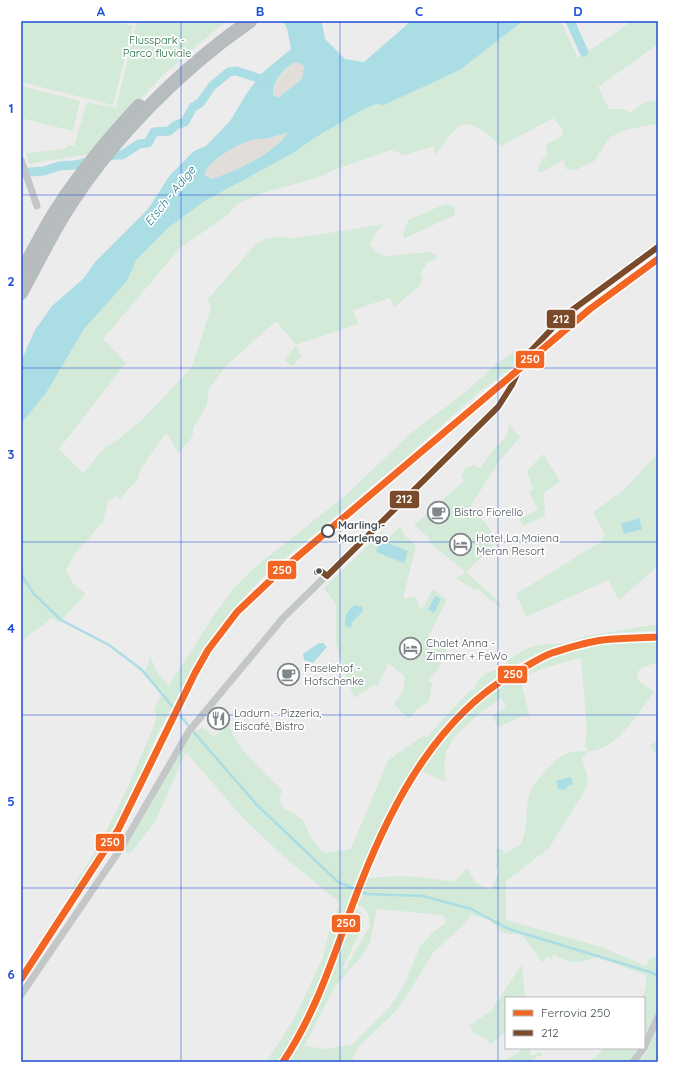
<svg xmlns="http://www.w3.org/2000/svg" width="679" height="1083" font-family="Quicksand,sans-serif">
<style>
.green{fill:#d3ead9;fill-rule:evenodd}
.sand{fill:#e1ddd8}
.water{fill:#aadde4;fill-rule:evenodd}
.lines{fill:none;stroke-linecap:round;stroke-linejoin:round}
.stream{stroke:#aadde4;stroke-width:2.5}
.canal{stroke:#aadde4;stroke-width:9}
.highway-casing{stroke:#b2b7ba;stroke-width:14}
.street{stroke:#c4c7c7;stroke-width:7}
.highway{stroke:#b7bcbf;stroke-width:13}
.bus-1-casing{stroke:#fff;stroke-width:9}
.bus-1{stroke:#7a4b2a;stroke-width:6}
.rail-1-casing{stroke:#fff;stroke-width:10}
.rail-1{stroke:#f26522;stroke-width:7}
.grid{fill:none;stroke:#1d4ed8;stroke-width:1;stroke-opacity:0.55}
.stop-dot{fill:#fff;stroke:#465056;stroke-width:2}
.bus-dot{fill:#465056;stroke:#fff;stroke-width:1.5}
.labels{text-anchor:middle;stroke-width:3.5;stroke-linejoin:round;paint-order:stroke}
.park-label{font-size:11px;fill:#206e40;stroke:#fff}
.poi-label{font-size:11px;fill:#465056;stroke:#fff;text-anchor:start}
.stop-label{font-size:11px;font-weight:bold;fill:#465056;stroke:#fff;text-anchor:start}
.water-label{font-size:12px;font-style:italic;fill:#1a7f8d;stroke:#fff}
.line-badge{stroke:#fff;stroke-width:1.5}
.badge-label{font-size:11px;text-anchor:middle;font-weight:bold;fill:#fff}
.neatline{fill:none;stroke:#1d4ed8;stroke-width:1.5}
.grid-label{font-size:13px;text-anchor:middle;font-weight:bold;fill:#1d4ed8}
</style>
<rect width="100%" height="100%" fill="#edecec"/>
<g class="green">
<path d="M21 21H112L133 26 113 105 21 82Z"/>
<path d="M137 21H226L163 75 90 154 29 164 26 153 65 149 69 145 74 146 87 102 116 108Z"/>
<path d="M523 21H560C562 22 575 52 578 58L621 29 631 21H658V44L598 87 609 109H623L630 113C638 107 648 98 658 103V126L654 124 625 130 617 134 610 137 594 161 576 170H567L563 160 540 173 538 171 542 159 547 155 546 145 561 136 563 130 553 118 501 146C492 138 472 116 457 128 450 134 442 147 435 155L434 146 404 155 391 150 331 171 320 177 259 194 236 205 229 214 180 248 103 339 126 363 59 449 83 473 106 446C117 444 129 428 140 422L192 367 211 307 207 300 255 245 263 239 276 237 297 238 384 224 378 230 370 244 375 252 387 256 430 252 435 254 437 258 427 263 420 275 423 279 420 283 421 285 394 307 390 298 353 310 358 324 296 345 301 356 292 367 284 360 296 345 276 321 225 367 209 389 207 405 193 428V436L179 453 166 433 140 470 138 479 120 499 116 496 108 502 103 522 75 554 66 570 72 582 86 594 59 622 52 618 21 642V424L46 393 84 329 126 281 136 260 167 229 203 202 295 152 313 139 362 110 376 104 384 105 460 70Z"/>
<path d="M21 86 80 101 73 131 21 118Z"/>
<path d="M445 204 452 205 455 209V215L405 238 403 235 408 220Z"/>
<path d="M517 350 524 359 478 393 403 460 265 575 244 597 207 644 194 667 156 737 139 778 117 823 73 893 72 888 74 884C109 835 132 778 155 723L156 714 154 709 162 694 144 672 147 668 150 656 158 674 169 685 216 612 235 587 255 567 346 495 410 434 469 389 496 364Z"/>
<path d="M509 424 520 437 499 462 471 505 492 532 495 544 466 572 502 605 499 607 479 590 473 589 456 578 466 572 431 544 429 538 414 525 464 481 461 476 465 468 474 465 480 468 493 450 507 436Z"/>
<path d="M658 453V566L619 600 608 580 526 617 516 594 602 541 605 535 593 512 624 490Z"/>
<path d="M543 454 560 481 544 493 545 516 523 526 520 519 538 509 529 492 533 489 527 471Z"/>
<path d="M400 526 405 536 416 546 403 598 416 597 419 607 423 608 433 589 447 600 428 637 443 642 448 646 438 670 428 680 432 684 429 702 418 708 409 719 394 704 402 693 405 679 402 674 388 663 378 686 374 685 354 698 344 671 336 642V604L324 588 381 533 391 536Z"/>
<path d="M658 624V631C532 629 451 693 394 801 383 821 372 841 364 863 337 931 321 1000 278 1062H266L294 1019 323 957 331 924 340 903 283 856 241 816 186 752 157 818 133 851 128 853 123 849 190 735 202 727 214 737 225 726 227 722H230C228 742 268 776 282 790L279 801 286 811H290L303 820 310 836 321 850 328 853 351 849 387 762 391 758 423 736 427 737 469 691 475 689C477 675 492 668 505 669L508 660 526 649 537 645 567 643 587 636Z"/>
<path d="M619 642H658V662L641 668 637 673 639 681 654 692C641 710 615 752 589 751L582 758 587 775V787L549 848 506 881V920L601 947 646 966 650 958 656 957 658 954V1062H638L648 1051 646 1045 644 1047V998H642L646 987V975L596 957C579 964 570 965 554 954L551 959 547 957 543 963 522 935 504 933 489 920 472 915 460 928 433 953 406 997 394 1013 356 1049 357 1052 352 1058 358 1062H288C319 1014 338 962 355 908L362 913 363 925 343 968 346 969 349 967 347 965 370 926C369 914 368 908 356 905L364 879C394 874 425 876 454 882L467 868 476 883 491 890 499 871 495 865 497 858 495 849H502L504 854 521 844C528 828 525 812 529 795 532 784 557 756 568 753 575 750 582 752 589 751L585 746 587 731 581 658 551 666 520 678 530 718 523 716 498 727 492 716 506 707 501 698C483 712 446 735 445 760 444 767 445 775 446 782L420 771C431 756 442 738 454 724 496 678 557 647 619 642ZM377 909 443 915 446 923 433 932 420 946 404 985 390 1007 353 1044 327 1049 304 1046 335 987 364 953 370 942Z"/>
<path d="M658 741V757L650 745Z"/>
<path d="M522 964 525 998H506V1032L491 1044 484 1037 476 1035 469 1026 491 1011Z"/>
<path d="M525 1048H529L531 1056 541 1052 542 1056H538L530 1062H503Z"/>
<path d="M605 1048H644L633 1062H586L594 1058Z"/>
</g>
<g class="sand">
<path d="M297 62 304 66 302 79 278 98 273 95C273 83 285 66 297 62Z"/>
<path d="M289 133C270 155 239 170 212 179L205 175C208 160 240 142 256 139 259 138 262 140 265 139 273 138 280 134 289 133Z"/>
</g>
<g class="water">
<path d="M283 21H324L322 23 325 39 345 59 364 62 411 21H523L460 70 384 105 376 104 362 110 313 139 295 152 203 202 167 229 136 260 127 281 84 329 46 393 21 424V361L35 330 52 306 84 278 95 262 148 209 170 175 194 151 206 146 230 121 247 93 262 73 291 49 287 28ZM297 62 304 66 302 79 278 98 273 95C272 83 285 65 297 62ZM288 133C273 154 237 171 212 179L205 175C207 160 240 143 255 139 258 138 261 140 264 139 272 138 280 134 288 133Z"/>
<path d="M639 518 642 529 624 534 621 524Z"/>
<path d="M380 540 408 551 404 563 376 552Z"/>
<path d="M435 596 441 599 434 613 428 610Z"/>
<path d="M356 605 362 607 363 611 353 621 351 627H347L345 624C345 616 348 608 356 605Z"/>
<path d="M319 643H323L327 647 313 663 304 660 303 654Z"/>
<path d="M571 777 573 784 568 786 565 790 558 789 556 781Z"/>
</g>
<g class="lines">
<path class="stream" d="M21 574 34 594 61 620 109 645 142 670 198 737 256 804 338 882 367 894 423 896 471 909 509 929 653 973 658 976"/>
<g class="canal">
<path d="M570 21 584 52"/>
<path d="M30 172 44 171 59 166 75 165 115 155H122L139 144 148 143 154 132 169 131 176 125 185 122 193 107 200 103 212 86 229 72 236 71 268 81"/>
</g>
<defs>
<g id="highway">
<path d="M21 273C33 252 44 229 57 209 81 172 109 138 139 106"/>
<path d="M21 293C35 267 48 241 63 216 108 142 179 70 250 21"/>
</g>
</defs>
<use href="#highway" class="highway-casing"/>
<g class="street">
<path d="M21 160 37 206"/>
<path d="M21 995 121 848 189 731 283 618 498 407 512 385 524 358 564 316 658 247"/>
<path d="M644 1047 658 1017"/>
<path d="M633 1062 644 1048"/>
</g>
<use href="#highway" class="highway"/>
<defs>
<path id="bus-1" d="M317 572 321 571 327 576 498 407 512 385 524 358 564 316 658 247"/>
</defs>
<use href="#bus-1" class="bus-1-casing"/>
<use href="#bus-1" class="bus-1"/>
<defs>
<g id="rail-1">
<path d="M21 979 118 830 195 673 208 650 237 612 277 574 590 309 658 259"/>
<path d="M283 1062C320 1006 336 947 360 885 393 800 441 710 525 667 534 662 543 656 552 653 568 648 586 642 603 640 621 638 640 638 658 637"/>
</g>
</defs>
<use href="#rail-1" class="rail-1-casing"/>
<use href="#rail-1" class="rail-1"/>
</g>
<path class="grid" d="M181 21V1062M340 21V1062M498 21V1062M21 195H658M21 368H658M21 542H658M21 715H658M21 888H658"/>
<defs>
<symbol id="cafe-ring" viewBox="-11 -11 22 22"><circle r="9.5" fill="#fff" stroke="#80878a" stroke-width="1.5"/><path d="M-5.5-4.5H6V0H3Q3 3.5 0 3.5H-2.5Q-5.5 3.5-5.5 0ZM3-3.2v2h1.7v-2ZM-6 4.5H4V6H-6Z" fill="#80878a"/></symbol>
<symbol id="hotel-ring" viewBox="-11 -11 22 22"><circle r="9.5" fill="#fff" stroke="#80878a" stroke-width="1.5"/><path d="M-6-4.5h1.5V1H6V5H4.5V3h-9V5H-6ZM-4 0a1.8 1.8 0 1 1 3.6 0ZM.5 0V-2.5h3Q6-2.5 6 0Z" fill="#80878a"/></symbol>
<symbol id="restaurant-ring" viewBox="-11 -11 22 22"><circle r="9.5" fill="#fff" stroke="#80878a" stroke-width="1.5"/><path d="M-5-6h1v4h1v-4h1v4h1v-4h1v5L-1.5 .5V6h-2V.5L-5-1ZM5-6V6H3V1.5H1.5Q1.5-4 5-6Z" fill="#80878a"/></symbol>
</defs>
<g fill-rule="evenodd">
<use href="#cafe-ring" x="426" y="500" width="25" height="25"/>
<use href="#hotel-ring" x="448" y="532" width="25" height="25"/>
<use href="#hotel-ring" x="398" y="636" width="25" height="25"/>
<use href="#cafe-ring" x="276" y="662" width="25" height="25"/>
<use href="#restaurant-ring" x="206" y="706" width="25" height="25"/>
</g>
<circle class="stop-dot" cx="328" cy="531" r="6"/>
<circle class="bus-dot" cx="319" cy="571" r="3.5"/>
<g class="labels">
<g class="park-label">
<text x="157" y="44">Flusspark -<tspan x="157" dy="13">Parco fluviale</tspan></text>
</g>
<g class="poi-label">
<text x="454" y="516">Bistro Fiorello</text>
<text x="476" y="542">Hotel La Maiena<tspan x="476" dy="13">Meran Resort</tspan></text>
<text x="426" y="647">Chalet Anna -<tspan x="426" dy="13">Zimmer + FeWo</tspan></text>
<text x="304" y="672">Faselehof -<tspan x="304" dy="13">Hofschenke</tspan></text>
<text x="234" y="717">Ladurn - Pizzeria,<tspan x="234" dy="13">Eiscafé, Bistro</tspan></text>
</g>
<g class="stop-label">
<text x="338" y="529">Marling -<tspan x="338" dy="13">Marlengo</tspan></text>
</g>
<g class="water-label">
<text transform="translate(170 196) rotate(-51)" y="4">Etsch - Adige</text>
</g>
</g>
<g class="line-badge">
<rect x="546" y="309" width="30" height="20" rx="4" fill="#7a4b2a"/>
<rect x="515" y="350" width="30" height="19" rx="4" fill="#f26522"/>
<rect x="389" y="490" width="31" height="19" rx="4" fill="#7a4b2a"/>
<rect x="267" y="560" width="30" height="20" rx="4" fill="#f26522"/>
<rect x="497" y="665" width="31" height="19" rx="4" fill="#f26522"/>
<rect x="95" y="833" width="30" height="19" rx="4" fill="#f26522"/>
<rect x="331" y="914" width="30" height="19" rx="4" fill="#f26522"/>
</g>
<g class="badge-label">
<text x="561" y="323">212</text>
<text x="530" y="363">250</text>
<text x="404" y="503">212</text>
<text x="282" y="574">250</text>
<text x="513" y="678">250</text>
<text x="110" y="846">250</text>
<text x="346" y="927">250</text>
</g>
<rect width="679" height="1083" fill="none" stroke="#ffffff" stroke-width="44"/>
<rect x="505" y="997" width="140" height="52" fill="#ffffff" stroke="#b5b9bb"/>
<rect x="513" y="1010" width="20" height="6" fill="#f26522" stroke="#b5b9bb"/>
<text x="541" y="1017" font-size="12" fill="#465056">Ferrovia 250</text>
<rect x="513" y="1030" width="20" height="6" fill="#7a4b2a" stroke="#b5b9bb"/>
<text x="541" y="1037" font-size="12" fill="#465056">212</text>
<rect x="22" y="22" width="635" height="1039" class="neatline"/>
<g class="grid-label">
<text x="101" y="16">A</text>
<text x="260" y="16">B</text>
<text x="419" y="16">C</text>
<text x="578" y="16">D</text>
<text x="11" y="113">1</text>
<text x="11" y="286">2</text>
<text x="11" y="459">3</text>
<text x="11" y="633">4</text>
<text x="11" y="806">5</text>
<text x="11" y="979">6</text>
</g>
</svg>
